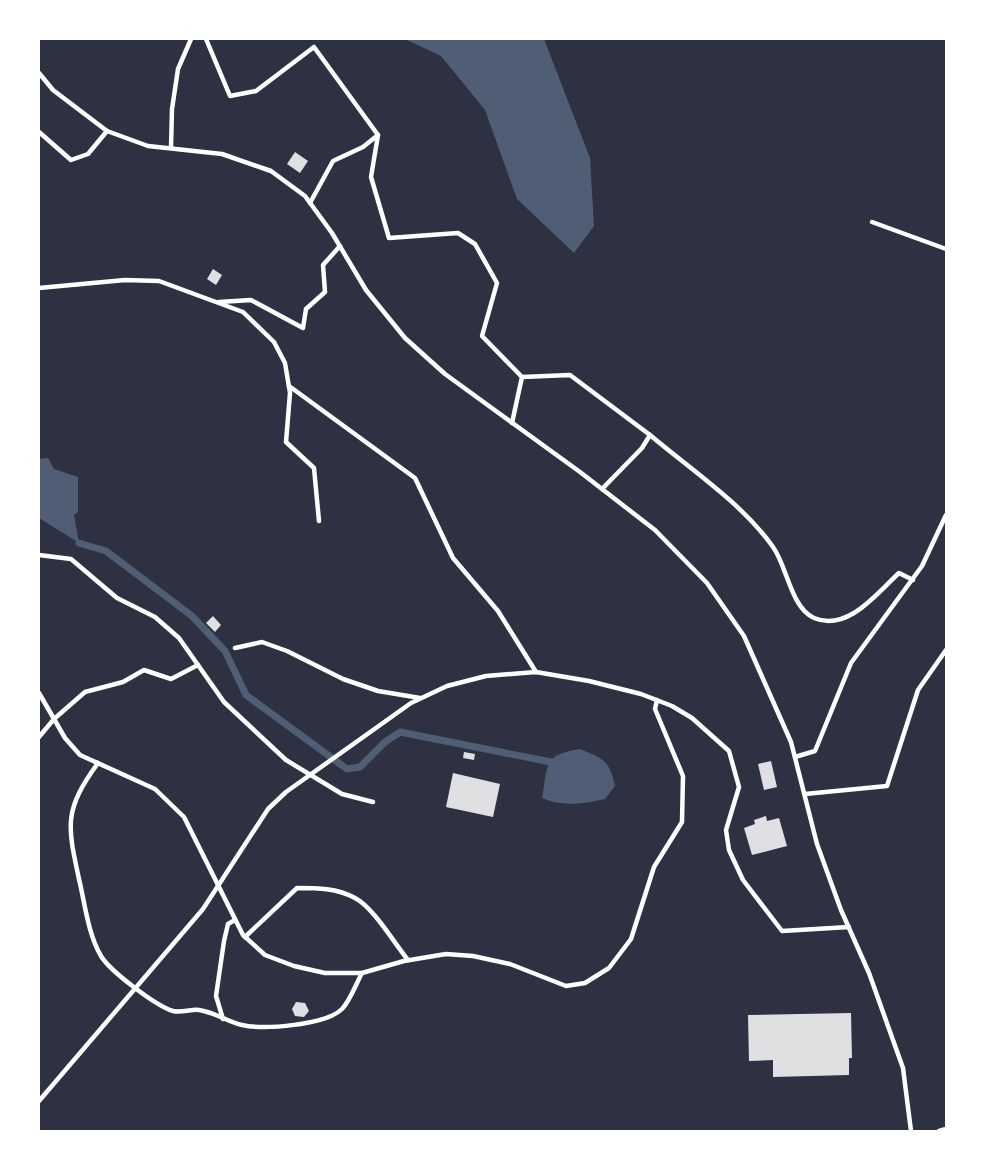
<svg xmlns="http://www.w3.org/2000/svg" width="985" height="1170" font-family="'Work Sans',sans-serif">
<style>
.water{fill:#4f5d75}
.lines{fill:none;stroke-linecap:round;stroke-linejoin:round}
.stream{stroke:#4f5d75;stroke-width:7}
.building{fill:#e0e0e3}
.pedestrian{stroke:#fff;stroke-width:4.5}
</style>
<rect width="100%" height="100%" fill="#2d3142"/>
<g class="water">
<path d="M405 39H544L590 158 594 226 574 253 517 199 485 110 441 56Z"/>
<path d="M48 458 54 469 78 477V512L74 515 79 543 39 518V459Z"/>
<path d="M580 749C604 759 609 760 615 786L605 799C583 804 563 807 542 798 548 764 543 755 580 749Z"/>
</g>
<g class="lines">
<path class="stream" d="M79 543 106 551 192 616 225 651 246 695 347 769 360 767 385 742 400 732 551 762"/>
</g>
<g class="building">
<path d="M295 152 308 161 300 173 287 164Z"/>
<path d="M213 269 222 275 216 285 207 279Z"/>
<path d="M213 616 221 625 215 632 206 623Z"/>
<path d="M464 752 475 754 474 760 463 758Z"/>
<path d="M771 761 777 787 764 790 758 764Z"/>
<path d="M453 773 500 784 493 817 446 807Z"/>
<path d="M766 816 767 821 779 818 787 846 752 855 744 828 755 824 754 820Z"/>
<path d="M296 1002 305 1003 309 1011 304 1017 295 1016 292 1009Z"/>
<path d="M851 1013 852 1058H849V1075L773 1077V1060L749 1061 748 1015Z"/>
</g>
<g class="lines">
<g class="pedestrian">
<path d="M206 39 230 96 256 91 314 47 378 135 371 177 389 238 458 233 475 244 497 283 482 336 522 377 512 423"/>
<path d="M39 73 53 90 107 131 148 146 222 154 271 171 305 196 332 233 366 290 405 338 445 374 580 472 655 530 707 583 744 636 791 742 817 844 841 910 869 973 903 1068 911 1131"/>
<path d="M39 132 71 160 88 154 107 131"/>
<path d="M171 148 172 109 178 69 191 39"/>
<path d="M310 203 333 161 363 147 378 135"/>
<path d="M872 222 946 249"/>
<path d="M39 288 125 280 159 281 243 312 274 342 285 363 290 393 286 442 314 468 319 521"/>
<path d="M219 302 251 300 303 328 306 309 325 292 323 265 340 246"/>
<path d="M522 377 570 375 650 435 642 448 602 489"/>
<path d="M289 386 415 478 453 558 498 611 536 672"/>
<path d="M650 435C690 469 742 503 773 547 787 566 791 608 814 618 848 632 877 593 899 573L913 580"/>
<path d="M39 555 71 559 117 598 155 617 179 638 224 702 286 760 342 794 373 802"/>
<path d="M235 648 262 642 287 651 343 679 378 691 420 698"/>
<path d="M39 693 65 738 80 755 155 789 184 817 243 935 265 955 294 966 325 973H362L404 961 446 954 473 956 510 964 566 986 585 983 609 968 631 939 654 867 682 822 683 776 655 709 657 700"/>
<path d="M39 737 54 719 85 692 123 682 144 670 171 679 198 665"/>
<path d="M795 757 815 751 851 663 922 566 946 515"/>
<path d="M98 763C64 810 67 824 79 879 85 904 88 934 101 956 110 971 156 1006 173 1011 181 1013 191 1009 199 1010 214 1012 228 1022 242 1025 264 1030 326 1025 342 1009 350 1001 356 984 362 973"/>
<path d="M805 794 887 786 918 690 946 650"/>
<path d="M245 937 297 888C317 888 337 888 355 898 374 908 394 943 408 960"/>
<path d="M223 1019 216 996 224 941 228 924 235 920"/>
<path d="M39 1101 203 909 268 809 286 792 411 703 447 686 486 676 536 672 589 681 641 694 672 706 692 718 729 751 739 787 726 830 729 850 743 880 782 931 849 927"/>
<path d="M939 1131 946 1129"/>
</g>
</g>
<rect width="985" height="1170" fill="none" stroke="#ffffff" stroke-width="80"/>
</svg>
